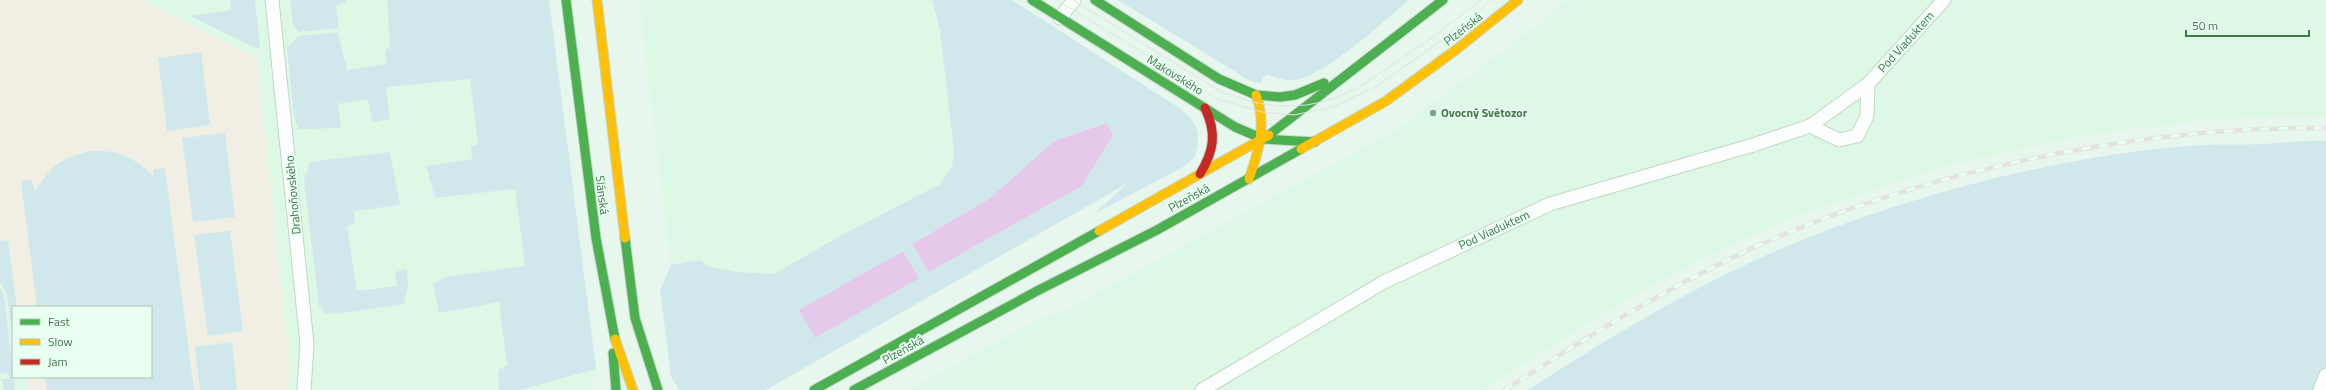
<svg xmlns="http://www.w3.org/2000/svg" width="2326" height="390" font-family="'Titillium Web',sans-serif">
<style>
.residential{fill:#ddf9e6}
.education{fill:#f1efe4}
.green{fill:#d0e8ec;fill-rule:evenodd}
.water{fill:#e5c8ea}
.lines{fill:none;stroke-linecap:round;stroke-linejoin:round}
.street-casing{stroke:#c2d6c6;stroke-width:15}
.fast-casing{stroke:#c3d8c8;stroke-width:11}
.slow-casing{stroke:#c3d8c8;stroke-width:11}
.jam-casing{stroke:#c3d8c8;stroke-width:11}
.street{stroke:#fbfefc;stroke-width:13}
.fast{stroke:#4caf50;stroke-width:9}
.slow{stroke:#ffc107;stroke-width:9}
.jam{stroke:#c62828;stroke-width:9}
.tram{stroke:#e4e3e0;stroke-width:1}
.rail-casing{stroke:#e4e3e0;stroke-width:4.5}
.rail{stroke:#e8fff1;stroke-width:3;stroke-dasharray:9;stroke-linecap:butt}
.poi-dot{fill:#7ea384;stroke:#e8fff1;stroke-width:1.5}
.labels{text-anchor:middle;stroke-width:4;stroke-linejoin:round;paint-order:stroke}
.street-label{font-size:12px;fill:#46764c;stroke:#e8fff1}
.poi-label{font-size:12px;font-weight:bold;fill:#46764c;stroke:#e8fff1;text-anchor:start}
</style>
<rect width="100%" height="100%" fill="#e7f7ed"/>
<g class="residential">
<path d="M142 0H549L596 369 590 390H287L290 371Z"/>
<path d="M639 0H932L940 31 954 152 952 166 940 184 842 235 774 274 736 272 708 267 700 260 671 265Z"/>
<path d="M1568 0H2326V116L2264 117 2200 121 2081 136 1959 163 1902 180 1790 219 1707 256 1619 304 1482 390H909L1039 319 1063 312 1396 130 1497 56Z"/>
<path d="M0 241 17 307H13V377H26L28 390H0Z"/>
</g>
<path class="education" d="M0 0H142L257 58 290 371 287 390H28L26 377H151V307H17L8 240 0 241Z"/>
<g class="green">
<path d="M230 0H255L260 45 257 49 190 16 231 10Z"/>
<path d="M290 0H345L346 2 336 6 339 28 298 32 293 23Z"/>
<path d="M387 0H549L596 369 520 390H499L498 370 507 365 499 302 439 313 433 284 445 277 525 266 515 189 435 198 426 166 472 159 471 146 478 144 470 79 386 87 390 119 372 122 368 99 338 104 341 128 299 129 294 117 287 48 298 36 338 32 347 70 387 64 385 51 390 46Z"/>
<path d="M932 0H1012L1181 109C1199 125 1201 133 1195 157L1183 167 1094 214 1128 183 766 390H679L671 376 660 290 671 265 700 260 709 267 736 272 774 274 842 235 940 184 952 166 954 152 940 31ZM1107 123 1113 135 1082 186 929 272 912 244 989 199 1054 141ZM903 251 919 278 800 310Z"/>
<path d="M1118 0H1409C1387 19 1322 78 1295 80 1284 81 1276 78 1266 74L1260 83 1252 82Z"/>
<path d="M201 52 210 125 167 131 158 58Z"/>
<path d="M225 133 235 217 193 222 182 138Z"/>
<path d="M2326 141V390H1528C1602 342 1677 296 1758 259 1888 200 2059 154 2202 145 2222 144 2242 145 2262 144 2283 143 2305 140 2326 141Z"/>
<path d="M91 151C120 150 134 157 154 177L153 169 165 168 194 390H47L45 377H151V307H37L21 181 32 180 35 192C51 165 61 158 91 151Z"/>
<path d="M390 152 400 205 354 211 355 223 347 226 357 291 397 286 395 272 407 269 408 285 404 304 335 314 325 313 319 306 304 180 310 162Z"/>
<path d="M230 231 243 331 208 336 194 235Z"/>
<path d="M8 240 17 307H13V341L7 294 0 282V241Z"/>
<path d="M0 288 4 296 15 390H4L2 379H9V373L0 374Z"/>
<path d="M232 342 237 390H200L195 347Z"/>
</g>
<g class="water">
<path d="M1107 123 1113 135 1082 186 929 272 912 244 989 199 1054 141Z"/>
<path d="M903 251 919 278 815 338 799 310Z"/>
</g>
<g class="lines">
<defs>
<g id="street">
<path d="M272 0 307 344 304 390"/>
<path d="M1060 18 1074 0"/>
<path d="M1810 126 1839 140 1857 136 1867 116 1868 84"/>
<path d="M1202 390 1384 282 1550 204 1753 145 1810 126 1868 84 1944 0"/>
<path d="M2320 390 2326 375"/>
</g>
<g id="fast">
<path d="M566 0 596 238 615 339"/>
<path d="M1032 0 1235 127 1263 139 1315 142"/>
<path d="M1095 0 1219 79 1256 95 1280 97 1295 95 1324 83"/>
<path d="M1269 135 1443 0"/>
<path d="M625 238 635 318 658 390"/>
<path d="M613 353 616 390"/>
<path d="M814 390 1099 231"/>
<path d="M854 390 1037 291 1157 230 1301 149"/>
</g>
<g id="slow">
<path d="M597 0 625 238"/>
<path d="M1301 149 1386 101 1457 49 1518 0"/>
<path d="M1249 179C1259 150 1267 125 1256 95"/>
<path d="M1099 231 1269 135"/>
<path d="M615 339 633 390"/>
</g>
<path id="jam" d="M1200 174C1214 151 1217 133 1205 108"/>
</defs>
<use href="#street" class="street-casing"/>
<use href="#fast" class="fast-casing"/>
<use href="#slow" class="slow-casing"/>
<use href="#jam" class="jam-casing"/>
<use href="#street" class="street"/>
<use href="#fast" class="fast"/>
<use href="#slow" class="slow"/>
<use href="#jam" class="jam"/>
<g class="tram">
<path d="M1057 0 1218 99 1262 112 1294 115 1333 107 1374 88 1439 42 1493 0"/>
<path d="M1073 0 1220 91 1252 102 1277 106 1307 105 1326 101 1355 90 1433 37 1481 0"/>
</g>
<defs>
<path id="rail" d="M1505 390C1585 338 1666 288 1753 248 1922 171 2140 126 2326 128"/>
</defs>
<use href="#rail" class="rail-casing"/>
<use href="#rail" class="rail"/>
</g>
<circle class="poi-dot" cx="1433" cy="113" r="4"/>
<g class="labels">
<g class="street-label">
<text transform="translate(1463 29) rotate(-38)" y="4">Plzeňská</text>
<text transform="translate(1906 42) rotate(-48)" y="4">Pod Viaduktem</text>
<text transform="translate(1175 75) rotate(32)" y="4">Makovského</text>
<text transform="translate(293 195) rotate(-95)" y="4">Drahoňovského</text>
<text transform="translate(602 195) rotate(83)" y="4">Slánská</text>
<text transform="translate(1189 198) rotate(-29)" y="4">Plzeňská</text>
<text transform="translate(1494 230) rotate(-25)" y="4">Pod Viaduktem</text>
<text transform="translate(903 350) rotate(-29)" y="4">Plzeňská</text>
</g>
<g class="poi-label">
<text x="1441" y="117">Ovocný Světozor</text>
</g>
</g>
<rect x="12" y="306" width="140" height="72" fill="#e8fff1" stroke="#a7c8af"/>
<rect x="20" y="319" width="20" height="6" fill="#4caf50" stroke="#a7c8af"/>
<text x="48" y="326" font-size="12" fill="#46764c">Fast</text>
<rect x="20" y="339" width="20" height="6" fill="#ffc107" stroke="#a7c8af"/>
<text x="48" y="346" font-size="12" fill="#46764c">Slow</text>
<rect x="20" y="359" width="20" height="6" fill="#c62828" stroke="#a7c8af"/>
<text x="48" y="366" font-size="12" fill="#46764c">Jam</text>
<path d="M2186 30v6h123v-6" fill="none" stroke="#46764c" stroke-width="2"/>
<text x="2192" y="30" font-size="12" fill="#46764c" stroke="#e8fff1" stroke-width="3" paint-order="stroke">50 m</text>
</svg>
